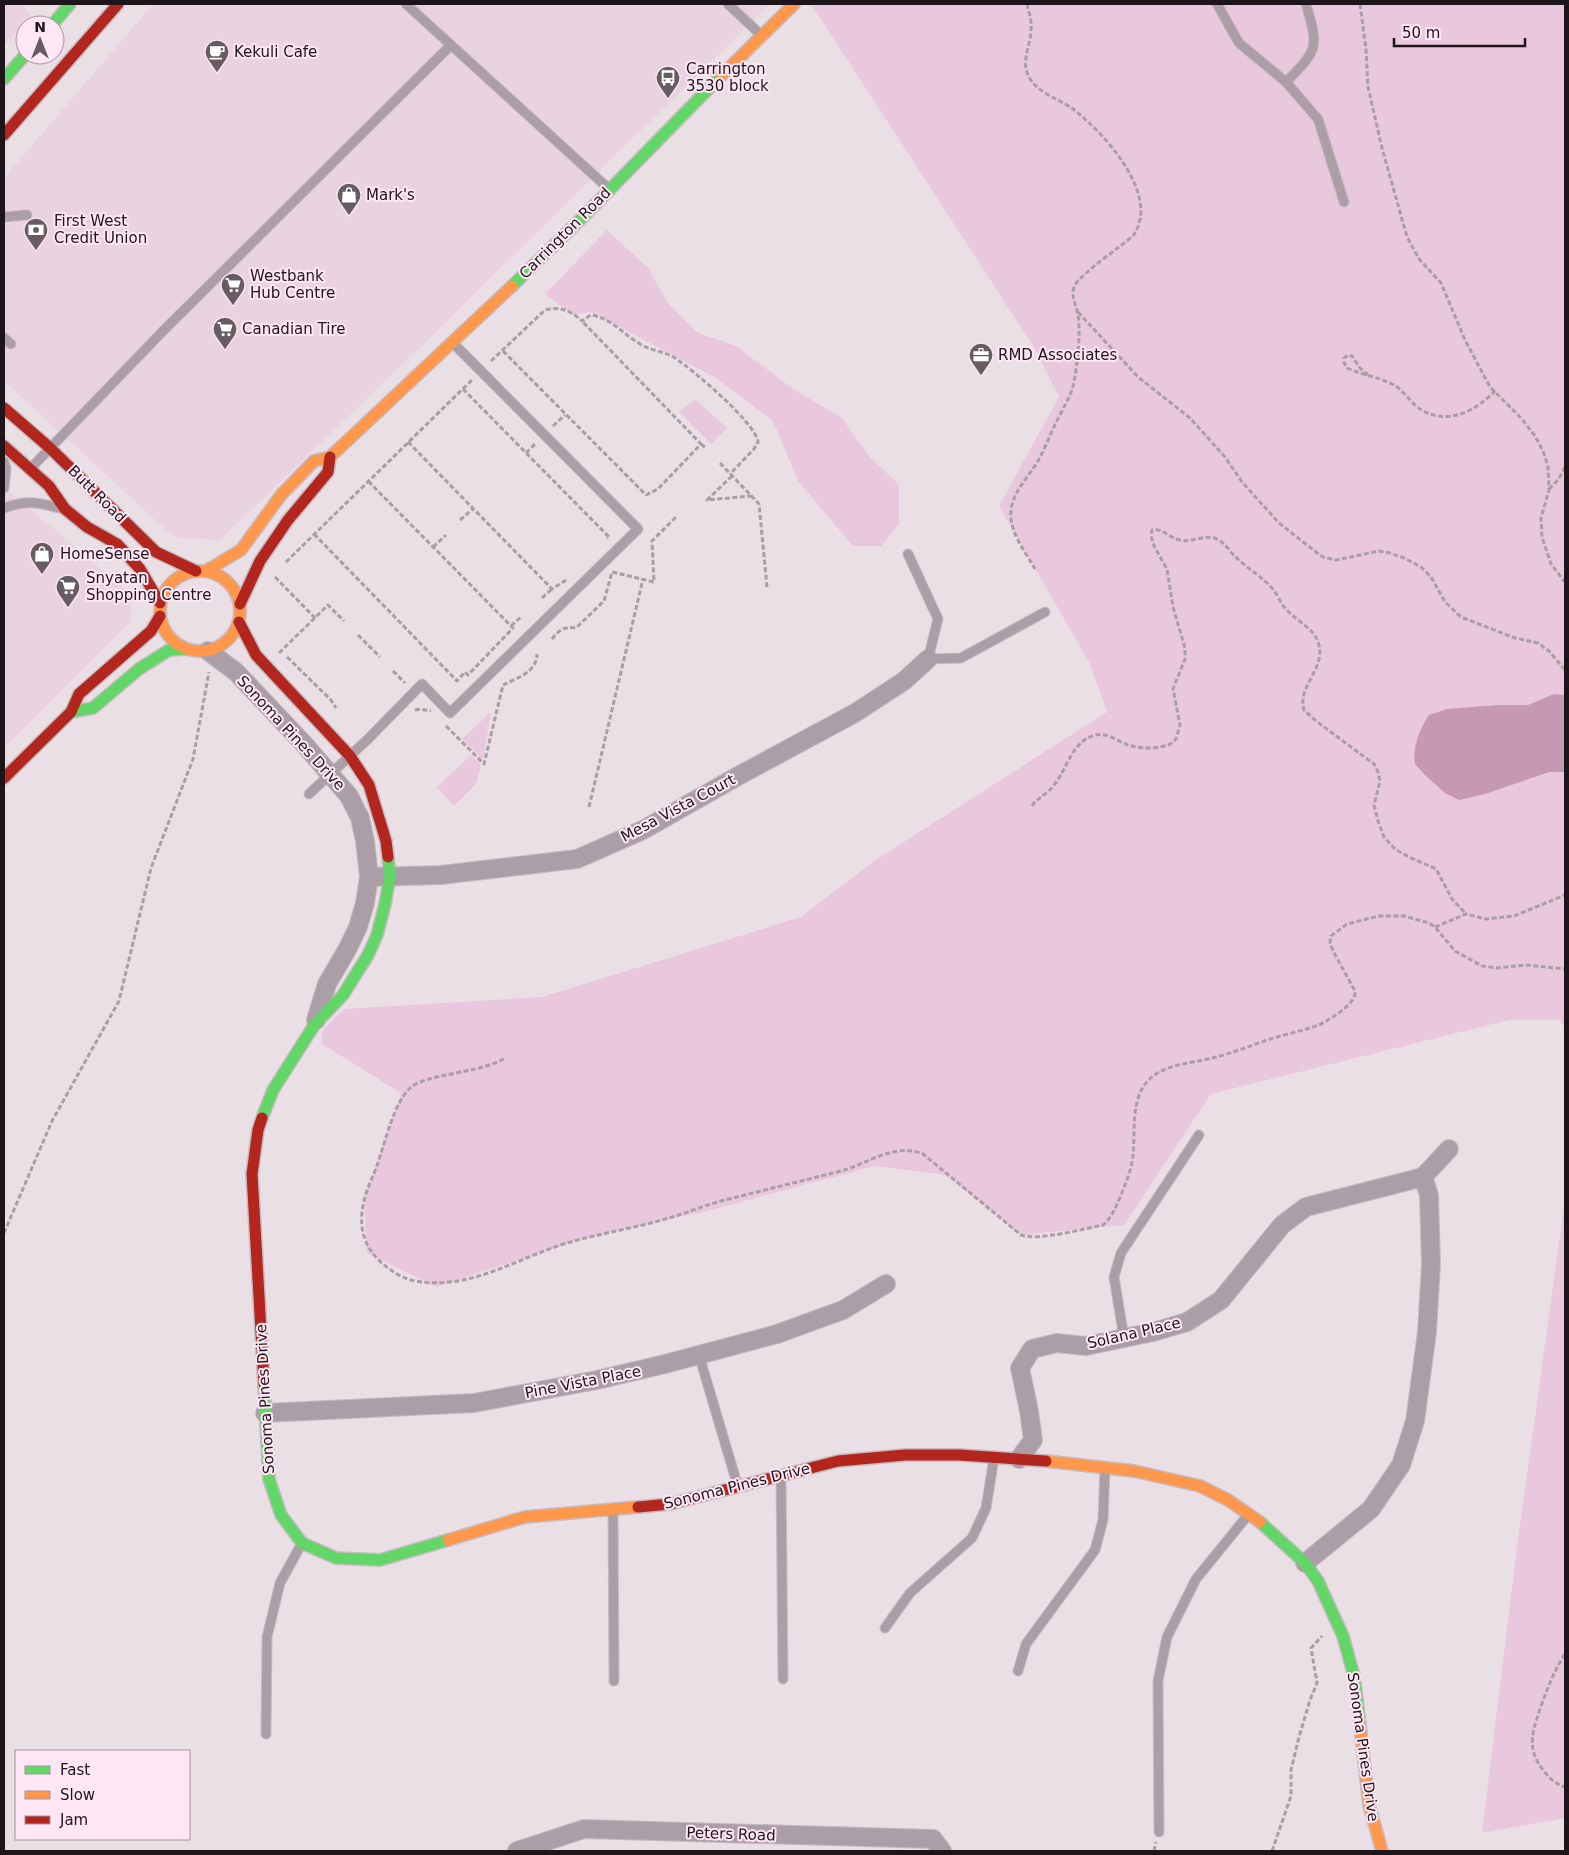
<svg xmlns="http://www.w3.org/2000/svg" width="1569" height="1855" font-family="'DejaVu Sans',sans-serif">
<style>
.built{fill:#ead3e0}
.green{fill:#e9c7dc}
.water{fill:#c598b4}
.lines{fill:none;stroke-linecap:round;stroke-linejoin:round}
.lane-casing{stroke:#c5bbc1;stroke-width:11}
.street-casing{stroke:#c5bbc1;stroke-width:20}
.fast-casing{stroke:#c5bbc1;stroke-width:14}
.slow-casing{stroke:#c5bbc1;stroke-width:14}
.jam-casing{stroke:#c5bbc1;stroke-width:14}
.path{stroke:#aa9ea5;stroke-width:3;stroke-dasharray:5 2.5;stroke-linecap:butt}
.lane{stroke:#ac9ea6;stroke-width:9}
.street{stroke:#ac9ea6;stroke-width:18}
.fast{stroke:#63d668;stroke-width:11}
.slow{stroke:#ff974d;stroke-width:11}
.jam{stroke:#b3261e;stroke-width:11}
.labels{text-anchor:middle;stroke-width:4;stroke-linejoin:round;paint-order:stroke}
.poi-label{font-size:15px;fill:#1e151a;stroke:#fee6f4;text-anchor:start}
.street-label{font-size:15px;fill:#1e151a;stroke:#fee6f4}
</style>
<rect width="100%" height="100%" fill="#ebdfe6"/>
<g class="built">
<path d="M4 4H20L31 14 4 45Z"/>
<path d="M153 4H770L409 358 220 540 175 538 4 381V178Z"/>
<path d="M4 487 132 595 131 621 4 748Z"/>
</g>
<g class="green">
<path d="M811 4H1565V1028L1559 1020H1509L1211 1094 1124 1225 1021 1235 946 1175 875 1166 707 1211 585 1238 436 1287 367 1253 364 1201 401 1093 322 1044V1031L344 1009 542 997 801 917 874 861 1107 712 1090 664 999 506 1059 397 1034 347Z"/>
<path d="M607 230 648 268 668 303 698 333 736 346 796 391 841 417 869 456 899 485V524L881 546H853L798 481 773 421 716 378 591 312 573 315 545 294Z"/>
<path d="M695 399 727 428 711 444 679 412Z"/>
<path d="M491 712 483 760 462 739Z"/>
<path d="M471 755 481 765 476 784 454 806 437 787Z"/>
<path d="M1565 1200V1818L1482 1833 1517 1547Z"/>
</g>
<path class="water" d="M1554 694 1565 695V772H1549L1485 794 1459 800 1445 793 1425 775 1415 764C1412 748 1420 728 1429 715L1447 709 1498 705H1528Z"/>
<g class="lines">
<defs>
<g id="lane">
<path d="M406 4 609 189"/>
<path d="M728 4 761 35"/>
<path d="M1217 4 1239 43 1286 82 1318 119 1344 202"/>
<path d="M1286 82C1318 50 1319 48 1306 4"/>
<path d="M4 217 27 215"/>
<path d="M4 338 11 344"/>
<path d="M4 462 6 468 4 488"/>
<path d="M30 469 162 332 451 45"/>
<path d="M4 508C25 500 37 502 59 508"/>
<path d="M908 554 938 619 928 659 961 658 1045 612"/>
<path d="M309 794 367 740 422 684 450 713 638 529 453 343"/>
<path d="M1124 1338 1114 1277 1121 1253 1199 1135"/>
<path d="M699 1355 738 1487"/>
<path d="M781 1477 783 1679"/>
<path d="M613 1511 614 1681"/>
<path d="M885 1628 910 1593 972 1538 986 1508 994 1458"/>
<path d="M1018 1671 1026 1644 1095 1550 1103 1520 1105 1468"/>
<path d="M266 1734 267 1637 280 1583 302 1543"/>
<path d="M1159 1832 1158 1681 1167 1637 1196 1579 1248 1515"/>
</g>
<g id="street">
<path d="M208 651 236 672 304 744 349 796 360 818 365 841 369 877 365 903 358 927 348 948 327 984 316 1020"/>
<path d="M369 877 441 875 577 859 643 830 738 776 855 713 904 681 928 659"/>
<path d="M1423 1177 1449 1149"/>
<path d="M265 1413 474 1403 597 1380 665 1364 777 1334 843 1310 886 1284"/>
<path d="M1019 1459 1033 1440 1029 1411 1020 1368 1032 1349 1057 1343 1086 1346 1153 1332 1187 1322 1221 1300 1282 1225 1306 1207 1423 1177 1429 1195 1431 1264 1427 1332 1415 1421 1401 1465 1371 1509 1305 1563"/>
<path d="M517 1851 584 1829 933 1839 942 1851"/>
</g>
<g id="fast">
<path d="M52 25 70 4"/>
<path d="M4 79 25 55"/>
<path d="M512 286 582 218 721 76"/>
<path d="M71 712 93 708 139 669 169 650 187 649"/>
<path d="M262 1118 273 1090 315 1024 343 995 368 955 377 935 385 904 390 876 388 857"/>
<path d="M264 1384 269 1479 281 1515 302 1543 336 1558 380 1560 448 1540"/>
<path d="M1260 1522 1305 1563 1318 1581 1343 1636 1354 1676 1360 1725"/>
</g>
<g id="slow">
<path d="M721 76 794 4"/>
<circle cx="200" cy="611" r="40"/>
<path d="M206 571 241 550 281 495 314 461 330 457 512 286"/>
<path d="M1046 1461 1134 1471 1200 1486 1228 1500 1260 1522"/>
<path d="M448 1540 525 1517 638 1507"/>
<path d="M1360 1725 1369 1805 1382 1851"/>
</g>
<g id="jam">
<path d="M4 135 118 4"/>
<path d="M4 408 50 448 156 552 196 571"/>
<path d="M4 446 49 486 65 509 87 527 117 544 140 569 160 603"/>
<path d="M240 604 260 561 288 520 328 472 330 457"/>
<path d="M239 622 256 655 350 756 369 785 386 841 388 857"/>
<path d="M4 778 71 712 79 694 151 631 160 616"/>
<path d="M262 1118 258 1130 252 1174 264 1384"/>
<path d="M638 1507 670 1504 838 1461 905 1455H960L1046 1461"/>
</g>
</defs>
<use href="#lane" class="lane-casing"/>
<use href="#street" class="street-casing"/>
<use href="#fast" class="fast-casing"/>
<use href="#slow" class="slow-casing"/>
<use href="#jam" class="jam-casing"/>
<g class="path">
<path d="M1027 4C1029 12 1032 21 1031 30 1031 45 1021 60 1028 75 1036 93 1058 98 1073 109 1103 132 1162 195 1133 236 1120 247 1082 273 1075 285 1070 295 1075 301 1077 311 1082 326 1077 370 1073 386 1070 398 1064 406 1059 417 1051 431 1046 447 1038 461 1028 478 1013 491 1011 511 1009 532 1025 551 1035 569"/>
<path d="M1360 4 1366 49 1368 87 1382 148 1407 237 1419 259 1441 283 1465 340 1490 387 1522 419 1535 436 1543 451 1548 466 1549 490 1541 518 1542 537 1551 564 1565 582"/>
<path d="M1078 312 1138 377 1190 418 1225 457 1242 482 1279 523 1316 552 1323 557 1336 560 1379 551 1390 553 1404 558 1421 567 1431 577 1445 602 1461 617 1515 638 1538 643 1549 651 1565 670"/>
<path d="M503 351 646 495 658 489 701 444 582 321"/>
<path d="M491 361 545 310C561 306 571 311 582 321L591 315C611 318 623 334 640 344 651 351 664 351 675 358 693 370 756 423 758 442L754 449 730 474"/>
<path d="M1368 375 1360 368 1352 356 1348 355 1344 358V363L1347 368C1362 375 1379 377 1394 385 1404 391 1410 402 1420 409 1446 426 1475 412 1495 391"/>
<path d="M463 389 609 537 607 539"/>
<path d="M553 426 565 415"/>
<path d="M408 442 552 589 566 580"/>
<path d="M701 444 706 448"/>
<path d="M526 453 536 443"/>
<path d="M720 463 759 504 767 587"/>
<path d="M732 476 707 500 751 496"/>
<path d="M1549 489 1558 480 1565 467"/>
<path d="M460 520 473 509"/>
<path d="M314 534 457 681 465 672 468 675 513 628 368 481"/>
<path d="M433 547 446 535"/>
<path d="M286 562 472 380"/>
<path d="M275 577 315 618"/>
<path d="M542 598 552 589"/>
<path d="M511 626 521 617"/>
<path d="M358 635 380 657"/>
<path d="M552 639C559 630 564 626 576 628L604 601 612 572 654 582 652 541 677 516"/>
<path d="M279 653 328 605 344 621"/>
<path d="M287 657 331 700 336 708"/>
<path d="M393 671 405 683"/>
<path d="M415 710 420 709 431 711"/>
<path d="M446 726 484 764 503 685C517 678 537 672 537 654"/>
<path d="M1032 806C1038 797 1048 794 1054 785 1068 768 1071 742 1095 735 1106 732 1118 741 1128 745 1138 748 1149 749 1159 747 1166 746 1171 745 1176 739L1180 725 1173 689 1185 659V648L1173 607 1167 569 1154 546 1151 536 1152 530C1163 528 1169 538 1180 540 1192 543 1205 534 1217 539 1223 542 1227 547 1231 552 1243 566 1259 574 1271 587 1278 594 1280 603 1286 609 1297 622 1315 628 1319 645 1325 670 1297 686 1304 710L1316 721 1374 764 1378 772 1380 781 1374 805 1378 821 1384 837 1395 849 1409 857 1436 869 1452 899 1466 914"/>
<path d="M589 807 643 579"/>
<path d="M1435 927 1466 914 1486 919 1514 916 1565 895"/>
<path d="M504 1059C482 1070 457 1072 433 1078 425 1080 415 1083 409 1089 390 1109 384 1152 372 1178 357 1212 355 1244 388 1268 396 1274 405 1279 415 1281 470 1291 517 1258 567 1243 601 1233 636 1228 669 1218 686 1213 703 1206 721 1201 761 1191 801 1181 841 1171 867 1164 895 1142 923 1154L1021 1235C1039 1241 1083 1229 1103 1225 1111 1218 1115 1209 1119 1200 1125 1185 1131 1172 1133 1156 1136 1125 1128 1088 1161 1071 1178 1063 1198 1062 1216 1057 1236 1052 1254 1044 1274 1038 1289 1033 1307 1030 1321 1024 1331 1019 1358 1002 1355 991L1333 951 1330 943 1331 936 1347 924 1379 916H1404L1429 923 1435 927 1455 951 1482 966 1497 968 1525 965 1565 969"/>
<path d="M4 1233 52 1121 119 1001 151 868 193 759 209 672"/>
<path d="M1565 1654C1553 1673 1549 1685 1541 1706 1533 1731 1525 1748 1544 1771 1550 1779 1556 1784 1565 1787"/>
<path d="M1154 1851 1156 1842"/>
<path d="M1272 1851 1291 1796V1770L1299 1737 1310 1700 1317 1683 1311 1648 1322 1636"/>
</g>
<use href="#lane" class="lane"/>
<use href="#street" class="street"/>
<use href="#fast" class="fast"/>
<use href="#slow" class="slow"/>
<use href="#jam" class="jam"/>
</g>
<defs>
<symbol id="cafe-pin" viewBox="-11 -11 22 30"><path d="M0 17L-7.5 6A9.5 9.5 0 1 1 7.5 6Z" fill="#665c61" stroke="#fee6f4"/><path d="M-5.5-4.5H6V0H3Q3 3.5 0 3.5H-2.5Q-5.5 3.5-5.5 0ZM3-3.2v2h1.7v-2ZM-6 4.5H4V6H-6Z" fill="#fff"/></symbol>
<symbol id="bus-pin" viewBox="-11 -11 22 30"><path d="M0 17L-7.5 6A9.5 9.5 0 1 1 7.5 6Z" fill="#665c61" stroke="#fee6f4"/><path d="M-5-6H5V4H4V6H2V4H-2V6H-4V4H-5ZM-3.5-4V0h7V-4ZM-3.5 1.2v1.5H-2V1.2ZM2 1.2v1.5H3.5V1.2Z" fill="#fff"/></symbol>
<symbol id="shop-pin" viewBox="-11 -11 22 30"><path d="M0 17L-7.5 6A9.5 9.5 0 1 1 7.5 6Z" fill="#665c61" stroke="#fee6f4"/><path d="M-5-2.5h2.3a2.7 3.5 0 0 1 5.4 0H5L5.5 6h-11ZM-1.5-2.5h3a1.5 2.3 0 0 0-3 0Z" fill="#fff"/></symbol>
<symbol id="bank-pin" viewBox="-11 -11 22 30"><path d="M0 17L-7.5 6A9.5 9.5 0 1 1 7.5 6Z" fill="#665c61" stroke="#fee6f4"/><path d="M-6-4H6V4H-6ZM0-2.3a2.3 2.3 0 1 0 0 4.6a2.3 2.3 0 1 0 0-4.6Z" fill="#fff"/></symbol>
<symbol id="supermarket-pin" viewBox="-11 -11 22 30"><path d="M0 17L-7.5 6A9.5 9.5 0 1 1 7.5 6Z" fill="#665c61" stroke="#fee6f4"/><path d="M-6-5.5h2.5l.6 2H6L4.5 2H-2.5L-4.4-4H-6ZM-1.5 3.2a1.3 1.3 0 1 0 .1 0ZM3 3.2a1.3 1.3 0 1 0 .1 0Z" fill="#fff"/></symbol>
<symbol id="office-pin" viewBox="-11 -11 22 30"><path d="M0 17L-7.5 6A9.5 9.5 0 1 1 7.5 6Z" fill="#665c61" stroke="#fee6f4"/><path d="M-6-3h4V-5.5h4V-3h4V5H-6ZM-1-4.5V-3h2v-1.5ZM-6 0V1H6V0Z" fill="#fff"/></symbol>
</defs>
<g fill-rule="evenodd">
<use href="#cafe-pin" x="203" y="38" width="28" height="38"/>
<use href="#bus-pin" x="654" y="64" width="28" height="38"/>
<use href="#shop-pin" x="335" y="181" width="28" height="38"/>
<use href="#bank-pin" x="22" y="216" width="28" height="38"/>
<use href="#supermarket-pin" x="219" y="271" width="28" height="38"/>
<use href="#supermarket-pin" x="211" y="315" width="28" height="38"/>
<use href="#office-pin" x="967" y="341" width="28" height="38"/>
<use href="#shop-pin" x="28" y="540" width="28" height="38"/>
<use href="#supermarket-pin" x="54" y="573" width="28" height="38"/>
</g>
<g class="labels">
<g class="poi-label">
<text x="234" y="57">Kekuli Cafe</text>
<text x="686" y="74">Carrington<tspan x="686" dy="17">3530 block</tspan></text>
<text x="366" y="200">Mark's</text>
<text x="54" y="226">First West<tspan x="54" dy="17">Credit Union</tspan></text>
<text x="250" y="281">Westbank<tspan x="250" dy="17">Hub Centre</tspan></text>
<text x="242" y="334">Canadian Tire</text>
<text x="998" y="360">RMD Associates</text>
<text x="60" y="559">HomeSense</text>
<text x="86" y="583">Snyatan<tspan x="86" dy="17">Shopping Centre</tspan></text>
</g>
<g class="street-label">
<text transform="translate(565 233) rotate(-45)" y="5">Carrington Road</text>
<text transform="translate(97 494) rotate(45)" y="5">Butt Road</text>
<text transform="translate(291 733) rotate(47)" y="5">Sonoma Pines Drive</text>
<text transform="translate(678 808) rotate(-28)" y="5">Mesa Vista Court</text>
<text transform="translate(1134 1333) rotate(-13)" y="5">Solana Place</text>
<text transform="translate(583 1382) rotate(-11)" y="5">Pine Vista Place</text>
<text transform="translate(265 1399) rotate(-93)" y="5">Sonoma Pines Drive</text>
<text transform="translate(737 1486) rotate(-14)" y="5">Sonoma Pines Drive</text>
<text transform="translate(1363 1747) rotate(82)" y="5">Sonoma Pines Drive</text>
<text transform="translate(731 1834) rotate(2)" y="5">Peters Road</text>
</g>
</g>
<rect width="1569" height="1855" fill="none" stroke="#1e151a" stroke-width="10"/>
<rect x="15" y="1750" width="175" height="90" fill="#fee6f4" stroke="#a4929d"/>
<rect x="25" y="1766" width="25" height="8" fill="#63d668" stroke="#a4929d"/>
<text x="60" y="1775" font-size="15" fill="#1e151a">Fast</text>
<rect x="25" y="1791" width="25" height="8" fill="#ff974d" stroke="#a4929d"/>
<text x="60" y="1800" font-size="15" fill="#1e151a">Slow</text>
<rect x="25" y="1816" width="25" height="8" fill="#b3261e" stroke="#a4929d"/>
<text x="60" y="1825" font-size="15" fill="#1e151a">Jam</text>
<g transform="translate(40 40)"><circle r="24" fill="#fee6f4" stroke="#a4929d"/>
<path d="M0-4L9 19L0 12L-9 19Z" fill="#665c61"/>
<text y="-8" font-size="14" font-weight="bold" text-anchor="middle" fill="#1e151a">N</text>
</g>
<path d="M1394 38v8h131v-8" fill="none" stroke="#1e151a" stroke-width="2.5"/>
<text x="1402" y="38" font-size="15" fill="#1e151a" stroke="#fee6f4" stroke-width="4" paint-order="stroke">50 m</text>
</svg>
